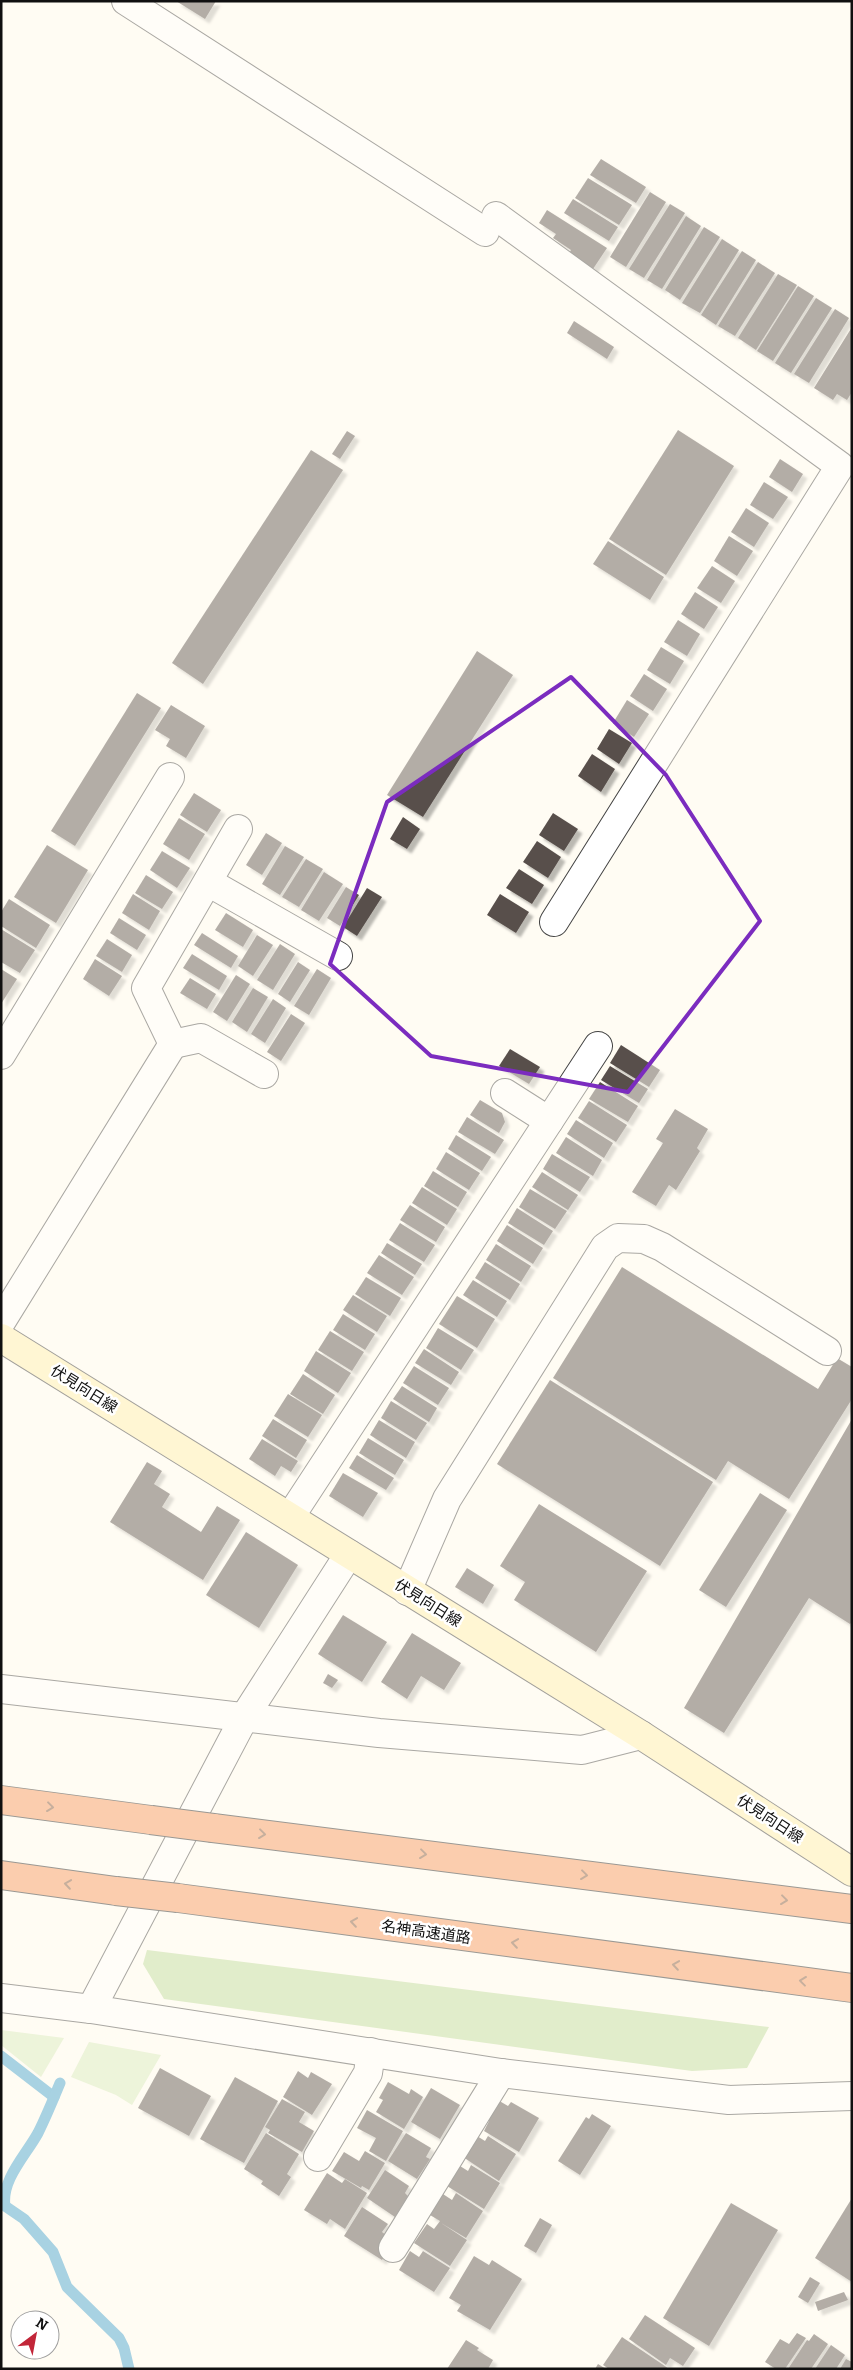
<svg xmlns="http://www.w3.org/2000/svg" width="853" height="2370" font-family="Bitter,'Noto Sans JP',serif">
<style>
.green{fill:#d7eabc}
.forest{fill:#bddb9b}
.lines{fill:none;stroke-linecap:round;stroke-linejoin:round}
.stream{stroke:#3e9fce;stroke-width:11}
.building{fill:#59504c;filter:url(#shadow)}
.minor-casing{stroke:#434343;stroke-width:30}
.tertiary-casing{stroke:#434343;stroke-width:30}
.secondary-casing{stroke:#323232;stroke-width:30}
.motorway-casing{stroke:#212121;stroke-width:30}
.minor{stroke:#fff;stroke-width:28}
.tertiary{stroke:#fff;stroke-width:28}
.secondary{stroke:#fff0ae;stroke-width:28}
.motorway{stroke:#f5965c;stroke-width:28}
.motorway-bridge-casing{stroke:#212121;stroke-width:30;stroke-linecap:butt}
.motorway-bridge{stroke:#f5965c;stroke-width:28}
.oneway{stroke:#825336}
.marked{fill:none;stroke:#7b2cbf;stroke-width:4;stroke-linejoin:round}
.labels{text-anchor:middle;stroke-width:5;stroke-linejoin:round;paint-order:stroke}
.street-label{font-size:15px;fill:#101010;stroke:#fff}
</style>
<defs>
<filter id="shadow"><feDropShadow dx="4.5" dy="4.5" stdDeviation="1" flood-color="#0004"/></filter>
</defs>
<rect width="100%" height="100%" fill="#fffcf3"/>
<g class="green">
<path d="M1 2030 64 2038 41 2077 1 2045Z"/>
<path d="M89 2042 161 2055 132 2105 116 2095 71 2077Z"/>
</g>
<path class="forest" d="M147 1950 769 2027 747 2068 692 2071 164 1999 143 1964Z"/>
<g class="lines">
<g class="stream">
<path d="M1 2056 54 2097"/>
<path d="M60 2083C53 2100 46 2117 38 2133 26 2155 1 2180 5 2206L24 2219 53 2252 67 2287 119 2338 124 2348 129 2369"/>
</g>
</g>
<g class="building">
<path d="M176 1H216L205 19Z"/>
<path d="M601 159 646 187 636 203 590 175Z"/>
<path d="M588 178 632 205 619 225 575 198Z"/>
<path d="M650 192 666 202 626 267 610 257Z"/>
<path d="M573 199 618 227 609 241 564 213Z"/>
<path d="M670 204 685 213 644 278 629 269Z"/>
<path d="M547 210 607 248 591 272 567 257 571 250 553 238 556 234 539 223Z"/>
<path d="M686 216 701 226 662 289 647 280Z"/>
<path d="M704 227 720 237 680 300 665 290Z"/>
<path d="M722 239 739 250 700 313 682 303Z"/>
<path d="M742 251 756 260 716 325 701 315Z"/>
<path d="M758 262 775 273 735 336 718 326Z"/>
<path d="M778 274 797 285 756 350 738 338Z"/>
<path d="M798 286 814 296 773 361 757 351Z"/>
<path d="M816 298 832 308 791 373 775 363Z"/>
<path d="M835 309 849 318 809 383 794 374Z"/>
<path d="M574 321 614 347 607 359 567 333Z"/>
<path d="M852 327V392L847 400 837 394 833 400 814 388Z"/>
<path d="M678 430 734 466 666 575 609 539Z"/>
<path d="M347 431 355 436 340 459 332 454Z"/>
<path d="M311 450 343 470 203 684 172 663Z"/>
<path d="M780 459 803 474 792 492 769 477Z"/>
<path d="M764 482 788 497 773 519 750 505Z"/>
<path d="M746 508 769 523 754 547 731 532Z"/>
<path d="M729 536 753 551 737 576 714 561Z"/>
<path d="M608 541 664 577 650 600 593 564Z"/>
<path d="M712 566 735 581 721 603 697 588Z"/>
<path d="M695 592 718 607 704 629 681 614Z"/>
<path d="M678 620 700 634 687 656 664 642Z"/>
<path d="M661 647 684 661 670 684 647 670Z"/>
<path d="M477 651 513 675 423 817 387 795Z"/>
<path d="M644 674 667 689 653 711 630 696Z"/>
<path d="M137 693 161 708 75 846 51 831Z"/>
<path d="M627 700 649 714 634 737 613 723Z"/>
<path d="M171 705 205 726 186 758 166 746 170 739 155 730Z"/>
<path d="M609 729 632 743 619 764 597 749Z"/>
<path d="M592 754 615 769 601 792 578 776Z"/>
<path d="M194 793 221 810 207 832 180 815Z"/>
<path d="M553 813 578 829 564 851 539 835Z"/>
<path d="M403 817 420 829 407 849 390 839Z"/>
<path d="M179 818 205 834 189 860 163 844Z"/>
<path d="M266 833 282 843 262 875 246 865Z"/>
<path d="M537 841 561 857 548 878 523 862Z"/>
<path d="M47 845 88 870 56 923 14 897Z"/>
<path d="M285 846 304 857 280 895 262 884Z"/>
<path d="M162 851 190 868 177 888 150 870Z"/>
<path d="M306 859 323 869 299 907 282 897Z"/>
<path d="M519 869 544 885 532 904 506 888Z"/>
<path d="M324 872 343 884 319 921 301 910Z"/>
<path d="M146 875 173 892 162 909 135 893Z"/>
<path d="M346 887 359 895 340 926 327 918Z"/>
<path d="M367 888 382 897 357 936 343 927Z"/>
<path d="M133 894 160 911 149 930 122 913Z"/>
<path d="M500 894 529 912 516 933 487 915Z"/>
<path d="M9 899 50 925 36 948 1 926V912Z"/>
<path d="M226 913 253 930 243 947 215 930Z"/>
<path d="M119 918 146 935 137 950 110 933Z"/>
<path d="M1 929 35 950 20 973 1 962Z"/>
<path d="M202 933 238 956 231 968 194 945Z"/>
<path d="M257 935 273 945 253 976 238 966Z"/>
<path d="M107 939 132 955 122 972 96 956Z"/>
<path d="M280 944 295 954 273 990 257 980Z"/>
<path d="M192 954 227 976 219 990 183 968Z"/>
<path d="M95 959 122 976 109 996 83 979Z"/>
<path d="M298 962 310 970 290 1002 278 994Z"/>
<path d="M1 969 17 979 1 1004Z"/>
<path d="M317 969 331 978 309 1015 294 1006Z"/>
<path d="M236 975 250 984 227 1021 213 1012Z"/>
<path d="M190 978 216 994 207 1009 180 993Z"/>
<path d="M253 988 268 997 247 1032 232 1022Z"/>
<path d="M273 999 286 1008 265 1043 251 1034Z"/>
<path d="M291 1014 305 1023 281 1061 267 1052Z"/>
<path d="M621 1045 660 1070 649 1087 610 1063Z"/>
<path d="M510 1049 540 1067 529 1084 499 1066Z"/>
<path d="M610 1066 648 1089 639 1103 601 1080Z"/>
<path d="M600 1082 638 1106 628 1122 589 1099Z"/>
<path d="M480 1100 502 1113 505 1122 499 1133 470 1115Z"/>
<path d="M589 1101 627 1125 616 1142 578 1118Z"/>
<path d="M675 1109 708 1129 697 1148 700 1151 676 1190 669 1185 656 1206 632 1192 663 1143 656 1139Z"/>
<path d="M467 1117 504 1140 495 1154 458 1132Z"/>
<path d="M576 1120 613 1143 604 1158 567 1134Z"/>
<path d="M456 1135 491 1157 482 1171 448 1149Z"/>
<path d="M566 1137 602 1160 593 1176 556 1153Z"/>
<path d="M446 1152 480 1173 469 1190 436 1169Z"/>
<path d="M552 1154 590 1177 580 1192 543 1169Z"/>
<path d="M433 1171 467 1192 458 1207 424 1186Z"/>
<path d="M542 1172 578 1195 568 1210 532 1187Z"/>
<path d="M422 1187 457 1209 447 1225 412 1203Z"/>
<path d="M530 1189 567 1211 555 1229 519 1207Z"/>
<path d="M410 1205 445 1227 436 1242 400 1220Z"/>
<path d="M517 1208 553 1231 544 1245 508 1223Z"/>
<path d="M400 1223 435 1245 424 1262 389 1240Z"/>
<path d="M507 1225 543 1248 533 1264 497 1241Z"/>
<path d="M387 1243 422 1264 415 1275 381 1253Z"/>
<path d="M496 1244 531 1266 521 1282 486 1260Z"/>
<path d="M379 1255 414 1277 402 1295 367 1273Z"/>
<path d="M485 1262 520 1284 510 1300 475 1278Z"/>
<path d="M622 1267 818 1389 837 1358 852 1367V1399L789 1499 728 1461 716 1480 553 1378Z"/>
<path d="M366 1277 401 1298 390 1316 355 1294Z"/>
<path d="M473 1280 507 1301 497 1317 463 1295Z"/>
<path d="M353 1295 387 1316 377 1332 343 1310Z"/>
<path d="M457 1296 495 1319 477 1348 439 1324Z"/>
<path d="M343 1314 375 1334 365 1350 333 1330Z"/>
<path d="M438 1328 474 1350 461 1370 426 1348Z"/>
<path d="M330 1331 364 1352 352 1371 318 1350Z"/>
<path d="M424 1349 459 1372 451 1385 415 1363Z"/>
<path d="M316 1351 351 1373 338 1393 304 1371Z"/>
<path d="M414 1366 449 1388 438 1405 403 1383Z"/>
<path d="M303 1374 335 1395 323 1414 290 1394Z"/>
<path d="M550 1380 713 1482 660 1566 497 1464Z"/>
<path d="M402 1386 437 1408 429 1422 393 1399Z"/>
<path d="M288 1394 322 1415 308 1437 274 1416Z"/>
<path d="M391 1401 427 1423 416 1440 381 1418Z"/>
<path d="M273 1419 307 1440 296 1458 262 1436Z"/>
<path d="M852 1419V1622L850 1624 809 1598 724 1733 684 1708Z"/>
<path d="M379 1420 415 1442 406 1458 370 1435Z"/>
<path d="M368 1438 404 1460 395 1475 359 1453Z"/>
<path d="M262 1439 298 1461 291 1472 281 1466 275 1476 249 1459Z"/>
<path d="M357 1455 394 1478 386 1490 349 1468Z"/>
<path d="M147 1462 162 1471 154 1484 170 1494 162 1507 201 1532 217 1506 240 1520 203 1580 110 1522Z"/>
<path d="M343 1473 378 1493 363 1517 329 1496Z"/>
<path d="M760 1493 787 1510 726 1607 699 1590Z"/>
<path d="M539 1504 647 1571 596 1652 514 1600 525 1582 500 1566Z"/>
<path d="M246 1532 298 1565 259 1628 206 1595Z"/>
<path d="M467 1568 494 1585 483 1604 455 1587Z"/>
<path d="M343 1615 387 1642 362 1682 318 1654Z"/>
<path d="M412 1633 461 1663 444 1690 421 1676 407 1699 381 1682Z"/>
<path d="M328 1674 338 1680 332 1688 323 1683Z"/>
<path d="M160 2068 211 2096 189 2136 138 2108Z"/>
<path d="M298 2071 308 2078 311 2072 332 2084 312 2115 283 2097Z"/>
<path d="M235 2077 278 2101 244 2163 200 2139Z"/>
<path d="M388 2082 409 2094 411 2089 423 2097 404 2129 376 2112 383 2100 379 2098Z"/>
<path d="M431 2088 460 2105 440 2139 411 2122Z"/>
<path d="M282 2099 305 2112 299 2122 314 2131 302 2152 268 2133 270 2130 265 2127Z"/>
<path d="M496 2099 508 2106 511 2102 539 2118 519 2152 484 2131 489 2121 486 2118Z"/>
<path d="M367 2110 403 2131 386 2161 369 2151 376 2138 357 2128Z"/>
<path d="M592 2114 611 2126 580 2175 558 2161 586 2117 589 2119Z"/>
<path d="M266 2133 299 2154 287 2174 291 2177 279 2196 261 2184 263 2181 244 2169Z"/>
<path d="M406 2133 431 2148 426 2157 430 2159 417 2179 388 2161Z"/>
<path d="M477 2136 485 2141 488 2136 516 2154 499 2181 463 2157Z"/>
<path d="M365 2151 385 2163 369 2190 362 2186 361 2188 332 2171 344 2152 359 2161Z"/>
<path d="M471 2165 500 2183 484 2209 447 2186 460 2166 468 2171Z"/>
<path d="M385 2170 409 2186 405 2193 408 2196 395 2217 367 2198Z"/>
<path d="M327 2173 342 2183 345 2179 367 2193 345 2229 330 2219 327 2224 304 2210Z"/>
<path d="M456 2193 483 2211 466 2238 441 2223 467 2240 450 2266 414 2243 427 2224 434 2229 440 2221 430 2215 443 2194 452 2200Z"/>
<path d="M852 2198V2282L815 2258Z"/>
<path d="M731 2203 778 2230 709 2346 663 2318Z"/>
<path d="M362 2207 388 2224 382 2232 386 2235 378 2248 386 2254 382 2260 344 2236Z"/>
<path d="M540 2218 552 2225 536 2253 524 2246Z"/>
<path d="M410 2251 419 2257 423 2251 450 2268 434 2292 399 2270Z"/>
<path d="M474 2256 489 2265 492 2260 522 2279 490 2330 457 2311 461 2305 449 2298Z"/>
<path d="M810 2277 820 2283 808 2303 798 2297Z"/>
<path d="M844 2292 848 2300 818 2311 815 2302Z"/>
<path d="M645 2315 695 2348 683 2366 670 2358 666 2365 629 2339Z"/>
<path d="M797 2333 806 2338 785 2369H776L765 2362 780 2339 789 2344Z"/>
<path d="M814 2334 828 2344 811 2369H788L807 2340 809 2341Z"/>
<path d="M622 2337 662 2364 669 2369H609L603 2365Z"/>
<path d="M466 2340 479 2348 477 2350 493 2360 488 2369H447Z"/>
<path d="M831 2345 845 2355 836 2369H815Z"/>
<path d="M846 2359 852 2362V2369H840Z"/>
<path d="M598 2364 606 2369H595Z"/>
</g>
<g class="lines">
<defs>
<g id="minor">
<path d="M126 1 485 232"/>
<path d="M496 216 840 466 554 922"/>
<path d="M208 882 338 956"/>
<path d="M173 1044 201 1038 264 1074"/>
<path d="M1 1055 170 777"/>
<path d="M505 1093 549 1121"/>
<path d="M1 1322 173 1044 146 988 238 829"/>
<path d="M290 1517 598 1046"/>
<path d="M407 1591 447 1499 605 1247 618 1238 644 1239 662 1247 827 1351"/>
<path d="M91 2009 245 1716 349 1554"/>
<path d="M318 2157 368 2073 371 2052"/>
<path d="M393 2248 501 2073"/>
</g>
<g id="tertiary">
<path d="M1 1689 379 1733 582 1750 641 1735"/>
<path d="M1 1998 91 2009 501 2073 729 2100 852 2096"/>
</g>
<path id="secondary" d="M1 1338 641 1735 852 1872"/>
<g id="motorway">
<path d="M1 1800 151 1820"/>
<path d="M213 1828 852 1909"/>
<path d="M1 1875 116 1891"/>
<path d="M178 1898 852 1988"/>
</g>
</defs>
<use href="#minor" class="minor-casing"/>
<use href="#tertiary" class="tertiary-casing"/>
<use href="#secondary" class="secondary-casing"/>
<use href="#motorway" class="motorway-casing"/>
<use href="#minor" class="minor"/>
<use href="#tertiary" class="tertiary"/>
<use href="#secondary" class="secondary"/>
<use href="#motorway" class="motorway"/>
<defs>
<g id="motorway-bridge">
<path d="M151 1820 213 1828"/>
<path d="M116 1891 178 1898"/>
</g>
</defs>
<use href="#motorway-bridge" class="motorway-bridge-casing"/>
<use href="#motorway-bridge" class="motorway-bridge"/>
</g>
<defs><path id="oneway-chevron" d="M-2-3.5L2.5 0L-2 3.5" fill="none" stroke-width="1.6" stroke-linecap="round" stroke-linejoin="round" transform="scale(1.25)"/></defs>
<g class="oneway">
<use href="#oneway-chevron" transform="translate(50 1807) rotate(7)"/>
<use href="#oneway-chevron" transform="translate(262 1834) rotate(7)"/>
<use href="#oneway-chevron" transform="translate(423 1854) rotate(7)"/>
<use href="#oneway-chevron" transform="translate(584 1875) rotate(7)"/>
<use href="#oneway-chevron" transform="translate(68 1884) rotate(-172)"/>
<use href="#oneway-chevron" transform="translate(784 1900) rotate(7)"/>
<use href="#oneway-chevron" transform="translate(354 1922) rotate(-172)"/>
<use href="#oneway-chevron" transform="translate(515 1943) rotate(-172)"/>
<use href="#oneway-chevron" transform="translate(676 1965) rotate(-172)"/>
<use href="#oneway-chevron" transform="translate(803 1981) rotate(-173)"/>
</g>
<path d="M0 0H853V2370H0ZM571 677 666 775 760 921 628 1092 431 1056 330 964 387 802Z" fill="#fffcf3" fill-opacity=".55" fill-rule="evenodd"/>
<path class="marked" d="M571 677 666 775 760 921 628 1092 431 1056 330 964 387 802Z"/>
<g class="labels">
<g class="street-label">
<text transform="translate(84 1389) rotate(32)" y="5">伏見向日線</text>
<text transform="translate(428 1603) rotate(32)" y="5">伏見向日線</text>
<text transform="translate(770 1819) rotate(33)" y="5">伏見向日線</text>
<text transform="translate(426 1932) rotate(8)" y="5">名神高速道路</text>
</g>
</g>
<rect width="853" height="2370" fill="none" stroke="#101010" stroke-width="5"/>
<g transform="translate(35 2335) rotate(32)"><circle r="24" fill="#ffffff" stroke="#9f9f9f"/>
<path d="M0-4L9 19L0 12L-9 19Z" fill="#c22639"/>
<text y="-8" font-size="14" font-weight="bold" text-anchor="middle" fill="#101010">N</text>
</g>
</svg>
